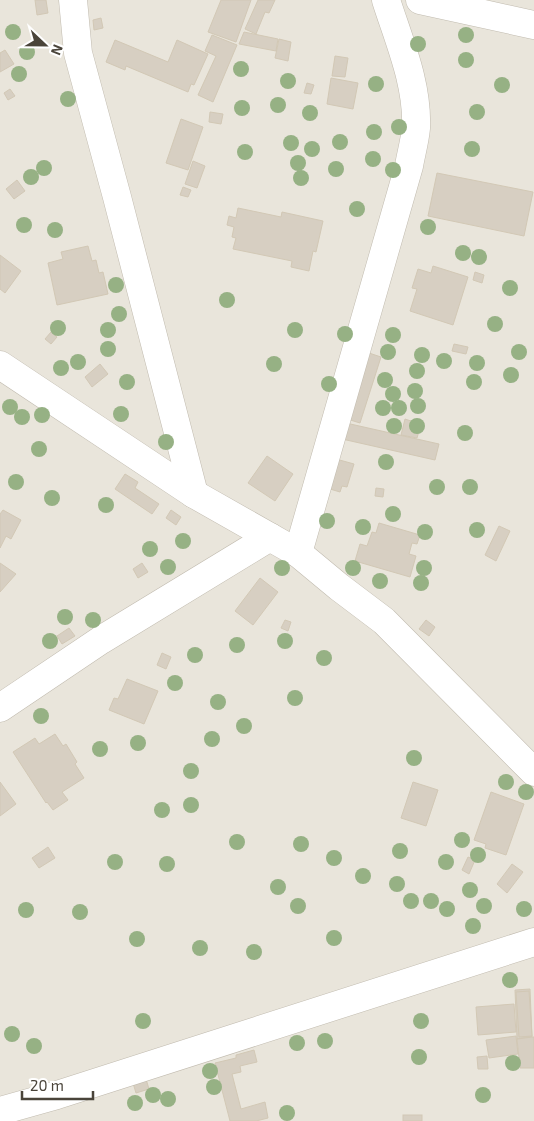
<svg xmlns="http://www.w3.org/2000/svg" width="534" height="1121" font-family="'Exo 2',sans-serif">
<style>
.residential{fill:#e9e5db}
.building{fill:#d7cfc2;stroke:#d2c8b5}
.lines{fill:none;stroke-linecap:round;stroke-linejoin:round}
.street-casing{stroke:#c1bbaf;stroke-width:29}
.street{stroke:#fff;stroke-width:28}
.tree{fill:#96b184}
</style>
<rect width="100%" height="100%" fill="#f6f3ec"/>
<rect class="residential" x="0" y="0" width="534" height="1121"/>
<g class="building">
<path d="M35 0H46L48 13 37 15Z"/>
<path d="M221 0H251L236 42 208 32Z"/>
<path d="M258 0H275L269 13 265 12 256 34 245 29Z"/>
<path d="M101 18 103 28 94 30 93 20Z"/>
<path d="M244 32 278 39 276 51 239 44Z"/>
<path d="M212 35 237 45 213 102 198 95 216 56 205 51Z"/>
<path d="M279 39 291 42 288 61 275 58Z"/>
<path d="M115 40 168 62 177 40 208 54 194 85 191 84 188 92 126 66 125 70 106 62Z"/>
<path d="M5 50 14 64 0 72V53Z"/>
<path d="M335 56 348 58 345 77 332 76Z"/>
<path d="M331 78 358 83 353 109 327 104Z"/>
<path d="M307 83 314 85 311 94 304 93Z"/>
<path d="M10 89 15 96 8 100 4 93Z"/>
<path d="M210 112 223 114 221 124 209 122Z"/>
<path d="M181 119 203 127 188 170 166 163Z"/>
<path d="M193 161 205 166 197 188 185 184Z"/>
<path d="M437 173 533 192 524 236 428 216Z"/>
<path d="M17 180 25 191 14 199 6 189Z"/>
<path d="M183 187 191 190 188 197 180 195Z"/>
<path d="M238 208 281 217 282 212 323 221 316 252 313 251 309 271 291 267 292 261 233 249 236 238 232 237 234 227 227 225 229 216 236 218Z"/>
<path d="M88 246 92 261 96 260 99 273 103 272 108 294 57 305 48 263 63 259 61 252Z"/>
<path d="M0 255 21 271 5 293 0 289Z"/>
<path d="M433 266 468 277 453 325 410 311 417 289 412 288 418 269 431 273Z"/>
<path d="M475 272 484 275 482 283 473 280Z"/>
<path d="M51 332 57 337 51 344 45 339Z"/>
<path d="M454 344 468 347 466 354 452 351Z"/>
<path d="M369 353 381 357 360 423 347 419Z"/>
<path d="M100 364 108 374 92 387 85 377Z"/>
<path d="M405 419 414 422 412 429 419 431 417 438 401 435Z"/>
<path d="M346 423 439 444 435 460 342 439Z"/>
<path d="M267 456 293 474 275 501 248 483Z"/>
<path d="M336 459 354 464 347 487 342 486 340 492 330 489Z"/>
<path d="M125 474 138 482 135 488 159 504 152 514 115 489Z"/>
<path d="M376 488 384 489 383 497 375 496Z"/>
<path d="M3 510 21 520 11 539 6 536 0 548V514Z"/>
<path d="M171 510 181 517 176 525 166 518Z"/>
<path d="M379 523 420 535 417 544 412 543 409 554 416 556 410 577 355 561 360 544 367 546 372 532 376 533Z"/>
<path d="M499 526 510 531 496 561 485 555Z"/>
<path d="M0 563 16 574 0 592Z"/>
<path d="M142 563 148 572 138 578 133 569Z"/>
<path d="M260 578 278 592 253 625 235 611Z"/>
<path d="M285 620 291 622 288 631 281 628Z"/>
<path d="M426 620 435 627 429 636 419 629Z"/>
<path d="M69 628 75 636 62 644 57 636Z"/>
<path d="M162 653 171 657 166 669 157 665Z"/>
<path d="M127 679 158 691 144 724 109 710 114 698 118 699Z"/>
<path d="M55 734 63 746 66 744 77 762 75 764 84 778 62 792 68 800 53 810 47 802 46 803 13 752 35 738 39 744Z"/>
<path d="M0 782 16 804 0 816Z"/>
<path d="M413 782 438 790 426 826 401 818Z"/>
<path d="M491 792 524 804 506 855 485 848 486 844 474 840Z"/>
<path d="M48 847 55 858 39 868 32 858Z"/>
<path d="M468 857 475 860 469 874 462 870Z"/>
<path d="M512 864 523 872 507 893 497 884Z"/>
<path d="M530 989 532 1037 517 1039 515 990Z"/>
<path d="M529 991 532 1036 519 1037 516 992Z"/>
<path d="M514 1004 516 1032 478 1035 476 1007Z"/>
<path d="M516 1036 518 1054 489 1058 486 1040Z"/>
<path d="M532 1037H534V1068H520L517 1039Z"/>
<path d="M254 1050 257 1062 240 1066 241 1072 232 1074 241 1109 265 1102 268 1118 256 1121H230L215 1063 236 1058V1055Z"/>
<path d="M487 1056 488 1069H478L477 1057Z"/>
<path d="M146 1079 149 1089 136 1093 133 1083Z"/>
<rect x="403" y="1115" width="19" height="6"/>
</g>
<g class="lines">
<defs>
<g id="street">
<path d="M73 0 78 53 117 197 194 494"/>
<path d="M420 0 534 25"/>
<path d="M0 365 194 494 298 553 339 587 384 621 534 772"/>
<path d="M298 553 409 166C411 154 415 140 416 128 418 84 399 41 386 0"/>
<path d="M0 708 101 640 270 537"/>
<path d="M0 1111 57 1095 534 942"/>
</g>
</defs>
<use href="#street" class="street-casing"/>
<use href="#street" class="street"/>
</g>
<g class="tree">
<circle cx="13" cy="32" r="8"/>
<circle cx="466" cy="35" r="8"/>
<circle cx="418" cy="44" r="8"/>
<circle cx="27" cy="52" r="8"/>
<circle cx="466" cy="60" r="8"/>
<circle cx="241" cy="69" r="8"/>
<circle cx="19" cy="74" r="8"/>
<circle cx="288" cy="81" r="8"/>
<circle cx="376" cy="84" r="8"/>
<circle cx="502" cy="85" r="8"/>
<circle cx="68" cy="99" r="8"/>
<circle cx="278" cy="105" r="8"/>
<circle cx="242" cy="108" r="8"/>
<circle cx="477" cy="112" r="8"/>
<circle cx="310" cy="113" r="8"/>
<circle cx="399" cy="127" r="8"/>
<circle cx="374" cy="132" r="8"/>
<circle cx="340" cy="142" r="8"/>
<circle cx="291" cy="143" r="8"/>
<circle cx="312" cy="149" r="8"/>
<circle cx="472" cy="149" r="8"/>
<circle cx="245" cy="152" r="8"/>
<circle cx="373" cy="159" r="8"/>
<circle cx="298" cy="163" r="8"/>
<circle cx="44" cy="168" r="8"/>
<circle cx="336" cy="169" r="8"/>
<circle cx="393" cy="170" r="8"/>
<circle cx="31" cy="177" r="8"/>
<circle cx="301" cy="178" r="8"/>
<circle cx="357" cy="209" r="8"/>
<circle cx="24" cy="225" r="8"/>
<circle cx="428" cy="227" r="8"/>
<circle cx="55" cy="230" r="8"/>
<circle cx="463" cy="253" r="8"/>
<circle cx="479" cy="257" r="8"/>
<circle cx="116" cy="285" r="8"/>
<circle cx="510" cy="288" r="8"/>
<circle cx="227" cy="300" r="8"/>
<circle cx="119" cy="314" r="8"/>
<circle cx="495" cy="324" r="8"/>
<circle cx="58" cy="328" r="8"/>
<circle cx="108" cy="330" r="8"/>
<circle cx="295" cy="330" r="8"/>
<circle cx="345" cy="334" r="8"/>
<circle cx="393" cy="335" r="8"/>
<circle cx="108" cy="349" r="8"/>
<circle cx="388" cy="352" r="8"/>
<circle cx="519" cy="352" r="8"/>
<circle cx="422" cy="355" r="8"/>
<circle cx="444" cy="361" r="8"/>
<circle cx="78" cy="362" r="8"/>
<circle cx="477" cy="363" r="8"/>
<circle cx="274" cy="364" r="8"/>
<circle cx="61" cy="368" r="8"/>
<circle cx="417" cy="371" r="8"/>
<circle cx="511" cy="375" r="8"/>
<circle cx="385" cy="380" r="8"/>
<circle cx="127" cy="382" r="8"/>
<circle cx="474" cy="382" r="8"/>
<circle cx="329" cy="384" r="8"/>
<circle cx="415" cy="391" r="8"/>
<circle cx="393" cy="394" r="8"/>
<circle cx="418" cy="406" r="8"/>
<circle cx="10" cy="407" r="8"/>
<circle cx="383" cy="408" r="8"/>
<circle cx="399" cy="408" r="8"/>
<circle cx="121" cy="414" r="8"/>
<circle cx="42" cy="415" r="8"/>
<circle cx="22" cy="417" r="8"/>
<circle cx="394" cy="426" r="8"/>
<circle cx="417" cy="426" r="8"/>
<circle cx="465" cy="433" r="8"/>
<circle cx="166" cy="442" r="8"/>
<circle cx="39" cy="449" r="8"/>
<circle cx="386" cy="462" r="8"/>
<circle cx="16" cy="482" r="8"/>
<circle cx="437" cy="487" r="8"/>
<circle cx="470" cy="487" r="8"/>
<circle cx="52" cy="498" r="8"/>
<circle cx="106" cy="505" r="8"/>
<circle cx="393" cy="514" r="8"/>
<circle cx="327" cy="521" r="8"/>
<circle cx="363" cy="527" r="8"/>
<circle cx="477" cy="530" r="8"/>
<circle cx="425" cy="532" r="8"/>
<circle cx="183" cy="541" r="8"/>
<circle cx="150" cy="549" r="8"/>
<circle cx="168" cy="567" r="8"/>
<circle cx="282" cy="568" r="8"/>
<circle cx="353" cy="568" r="8"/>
<circle cx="424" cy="568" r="8"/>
<circle cx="380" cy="581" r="8"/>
<circle cx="421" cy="583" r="8"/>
<circle cx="65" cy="617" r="8"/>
<circle cx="93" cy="620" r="8"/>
<circle cx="50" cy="641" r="8"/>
<circle cx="285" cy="641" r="8"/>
<circle cx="237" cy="645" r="8"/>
<circle cx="195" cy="655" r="8"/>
<circle cx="324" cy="658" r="8"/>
<circle cx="175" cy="683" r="8"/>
<circle cx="295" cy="698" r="8"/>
<circle cx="218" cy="702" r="8"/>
<circle cx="41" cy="716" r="8"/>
<circle cx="244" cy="726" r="8"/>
<circle cx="212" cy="739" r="8"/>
<circle cx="138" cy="743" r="8"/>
<circle cx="100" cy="749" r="8"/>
<circle cx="414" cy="758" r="8"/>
<circle cx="191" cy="771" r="8"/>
<circle cx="506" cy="782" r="8"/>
<circle cx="526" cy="792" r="8"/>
<circle cx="191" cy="805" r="8"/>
<circle cx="162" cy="810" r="8"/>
<circle cx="462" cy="840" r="8"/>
<circle cx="237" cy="842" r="8"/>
<circle cx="301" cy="844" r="8"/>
<circle cx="400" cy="851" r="8"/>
<circle cx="478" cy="855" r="8"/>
<circle cx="334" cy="858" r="8"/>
<circle cx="115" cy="862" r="8"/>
<circle cx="446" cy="862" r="8"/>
<circle cx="167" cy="864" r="8"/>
<circle cx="363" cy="876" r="8"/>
<circle cx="397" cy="884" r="8"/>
<circle cx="278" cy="887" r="8"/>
<circle cx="470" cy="890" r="8"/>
<circle cx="411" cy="901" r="8"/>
<circle cx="431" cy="901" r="8"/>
<circle cx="298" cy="906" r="8"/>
<circle cx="484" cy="906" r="8"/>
<circle cx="447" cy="909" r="8"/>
<circle cx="524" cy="909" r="8"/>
<circle cx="26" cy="910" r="8"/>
<circle cx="80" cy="912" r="8"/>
<circle cx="473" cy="926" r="8"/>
<circle cx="334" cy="938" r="8"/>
<circle cx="137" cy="939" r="8"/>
<circle cx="200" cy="948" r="8"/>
<circle cx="254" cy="952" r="8"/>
<circle cx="510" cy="980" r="8"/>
<circle cx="143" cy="1021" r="8"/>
<circle cx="421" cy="1021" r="8"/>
<circle cx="12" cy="1034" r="8"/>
<circle cx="325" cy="1041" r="8"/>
<circle cx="297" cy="1043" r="8"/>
<circle cx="34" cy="1046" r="8"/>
<circle cx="419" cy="1057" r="8"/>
<circle cx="513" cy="1063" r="8"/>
<circle cx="210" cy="1071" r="8"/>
<circle cx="214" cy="1087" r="8"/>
<circle cx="153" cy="1095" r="8"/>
<circle cx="483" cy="1095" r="8"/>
<circle cx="168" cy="1099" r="8"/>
<circle cx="135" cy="1103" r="8"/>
<circle cx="287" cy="1113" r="8"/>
</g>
<g transform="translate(45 45) rotate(112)" stroke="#ffffff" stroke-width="4" paint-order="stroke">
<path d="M0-4L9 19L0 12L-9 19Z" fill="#4a443a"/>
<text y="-8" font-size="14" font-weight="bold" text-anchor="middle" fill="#4a443a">N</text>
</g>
<path d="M22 1091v8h71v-8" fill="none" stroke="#4a443a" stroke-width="2.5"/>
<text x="30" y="1091" font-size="15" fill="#4a443a" stroke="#ffffff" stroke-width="4" paint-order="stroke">20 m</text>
</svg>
